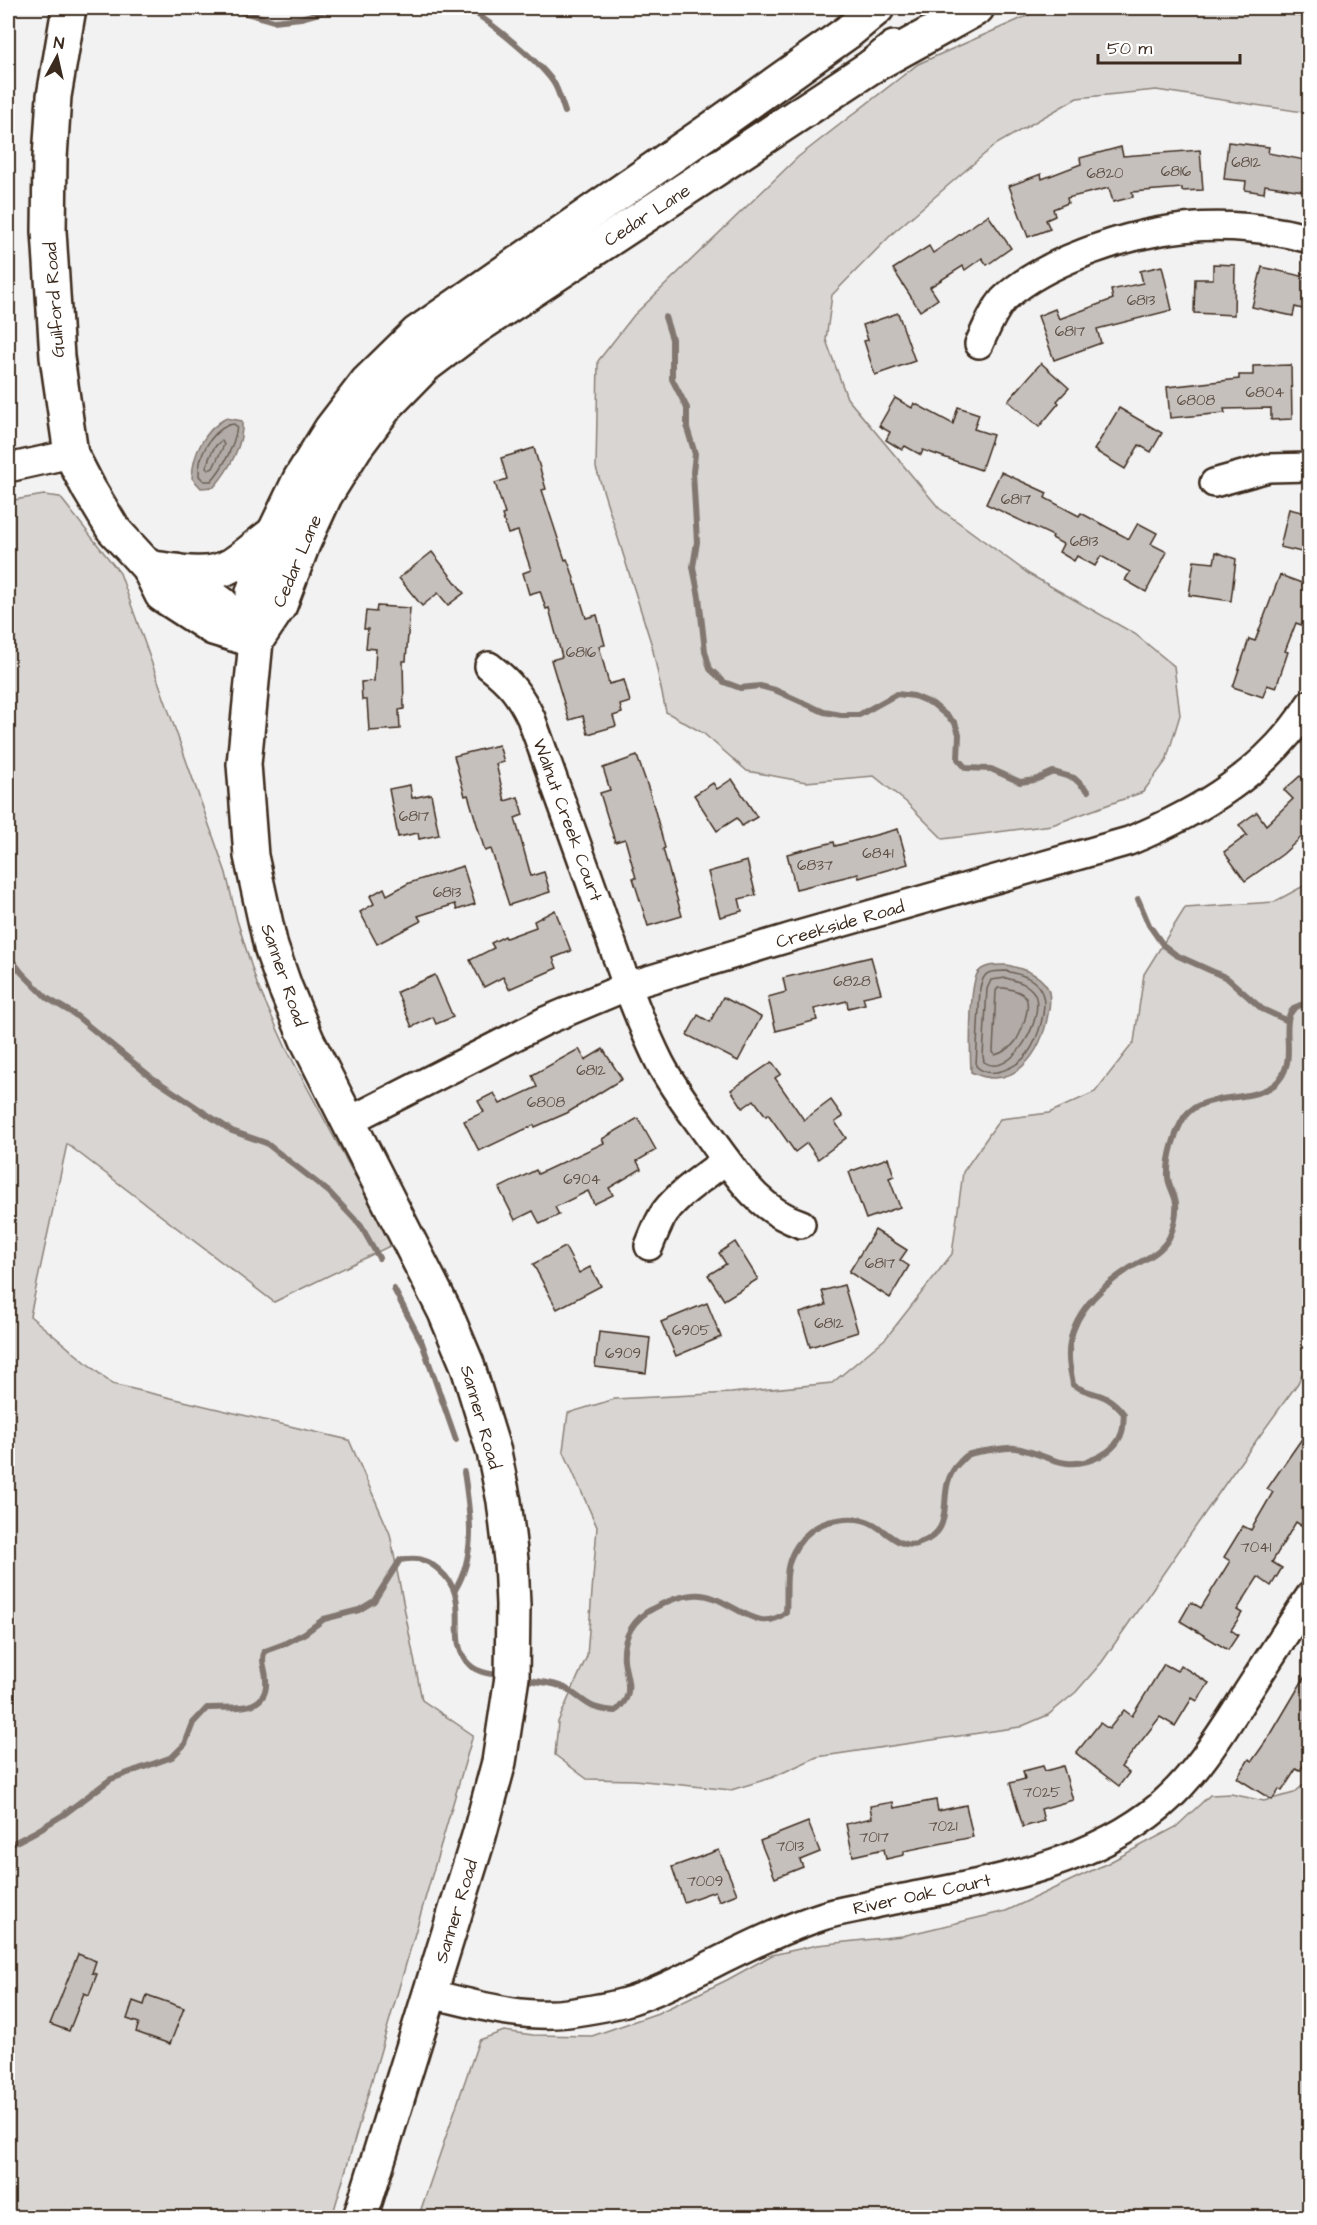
<svg xmlns="http://www.w3.org/2000/svg" width="1317" height="2225" font-family="'Architects Daughter',sans-serif">
<style>
.green{fill:#d8d5d2;stroke:#8a8078;stroke-width:1.5}
.water{fill:#b2aba7;stroke:#827770;stroke-width:1.5}
.lines{fill:none;stroke-linecap:round;stroke-linejoin:round}
.shore{stroke:#6b5e55;stroke-width:1.5}
.stream{stroke:#827770;stroke-width:6}
.building{fill:#c6c0bd;stroke:#3b2a1e;stroke-width:1.5}
.minor-casing{stroke:#3b2a1e;stroke-width:32}
.major-casing{stroke:#3b2a1e;stroke-width:38}
.highway-casing{stroke:#3b2a1e;stroke-width:38}
.minor{stroke:#fff;stroke-width:27}
.major{stroke:#fff;stroke-width:33}
.highway{stroke:#fff;stroke-width:33}
.labels{text-anchor:middle;stroke-width:4.5;stroke-linejoin:round;paint-order:stroke}
.number-label{font-size:15px;fill:#5e5046}
.street-label{font-size:18px;fill:#3b2a1e;stroke:#fff}
</style>
<rect width="100%" height="100%" fill="#f3f2f2"/>
<filter id="ink" filterUnits="userSpaceOnUse"><feTurbulence type="fractalNoise" baseFrequency=".0167" numOctaves="2"/><feDisplacementMap in="SourceGraphic" scale="12" xChannelSelector="R" yChannelSelector="G"/><feConvolveMatrix kernelMatrix="1 2 1 2 8 2 1 2 1" color-interpolation-filters="sRGB"/></filter>
<g filter="url(#ink)">
<g class="green">
<path d="M1045 8H1254L1309 18V113L1156 90 1077 98 995 145 894 232 832 295 826 340 847 398 939 508 1029 574 1135 634 1174 666 1180 715 1166 761 1143 792 1052 825 943 839 906 802 874 776 806 782 747 771 703 733 666 712 652 646 596 468 598 361 634 315 798 157 918 64Z"/>
<path d="M44 495 60 497 120 573 226 873 237 920 257 984 286 1048 392 1245 274 1302 67 1144 30 1316 112 1384 349 1440 390 1534 422 1700 473 1735 332 2217H8V501Z"/>
<path d="M1309 883V1358L1298 1383 1232 1474 1102 1662 1076 1692 1048 1715 1020 1727 817 1757 771 1778 731 1790 634 1780 587 1779 555 1755 558 1722 587 1656 597 1527 563 1450 568 1413 615 1399 731 1393 832 1383 886 1338 952 1254 963 1172 1000 1119 1049 1113 1095 1092 1134 1042 1144 974 1185 908 1274 902Z"/>
<path d="M1309 1780V2217L418 2218 479 2040 504 2031 533 2035 592 2036 658 2013 727 1980 772 1955 817 1945 902 1936 1006 1911 1108 1863 1176 1827 1210 1795 1231 1794 1264 1801 1294 1793Z"/>
</g>
<g class="water">
<path d="M226 418 242 421C244 444 229 470 214 487L201 488 192 478C193 453 204 431 226 418Z"/>
<path d="M1007 965C1021 969 1038 972 1047 987 1051 994 1050 1006 1048 1014 1042 1053 1014 1093 971 1072 970 1053 969 989 977 974 983 964 997 965 1007 965Z"/>
</g>
<g class="lines">
<g class="shore">
<path d="M228 425 234 424 237 427C234 446 224 467 211 481H204L199 476C198 455 210 434 228 425Z"/>
<path d="M222 441 224 445 213 468 208 470 206 467C210 457 213 445 222 441Z"/>
<path d="M1006 971C1019 974 1035 977 1041 991 1049 1006 1038 1039 1028 1053 1018 1067 990 1081 976 1066L980 988C984 970 989 972 1006 971Z"/>
<path d="M1006 978C1016 981 1028 983 1034 993 1047 1016 1011 1080 984 1062L983 1056 987 989 991 980Z"/>
<path d="M1005 988C1012 990 1022 991 1026 998 1031 1007 1021 1034 1015 1042 1011 1048 1002 1053 995 1055L993 1052 996 991 998 988Z"/>
</g>
<g class="stream">
<path d="M229 8 274 21 301 18 337 8"/>
<path d="M467 8C488 20 544 65 555 85 559 93 562 103 565 112"/>
<path d="M665 317 672 339V379L687 408V428L695 454 693 472 697 542 693 567 699 597 705 651 710 669 724 682 740 688 760 686 775 690 824 712 841 715H859L897 694 914 696 933 704 955 723 959 734 958 759 966 768 991 769 1020 782 1035 780 1053 772 1074 778 1088 791"/>
<path d="M1138 899 1149 925 1163 945 1176 955 1227 978 1262 1009 1286 1020"/>
<path d="M8 955 22 973 47 998 74 1014 151 1077 232 1131 266 1143 329 1192 361 1226 379 1258"/>
<path d="M394 1289 422 1343 456 1440"/>
<path d="M455 1590C477 1554 470 1512 464 1472"/>
<path d="M523 1679C536 1682 554 1682 565 1688 588 1702 586 1709 616 1711 620 1707 626 1701 627 1696 631 1684 625 1672 624 1660 622 1637 634 1618 654 1608 665 1602 681 1596 693 1595 728 1591 755 1639 786 1612 787 1600 786 1588 787 1575 789 1548 810 1523 838 1520 850 1518 862 1518 873 1524 886 1531 900 1549 917 1544 963 1530 931 1491 959 1463 962 1460 966 1455 970 1454 975 1452 1009 1447 1015 1448 1033 1450 1048 1461 1067 1463 1088 1465 1116 1453 1122 1432 1124 1426 1123 1419 1124 1414 1105 1390 1096 1398 1073 1385 1072 1376 1069 1367 1069 1358 1067 1318 1099 1288 1130 1268 1144 1259 1160 1254 1169 1238 1174 1228 1177 1214 1176 1203 1175 1194 1168 1185 1168 1177 1167 1158 1175 1131 1185 1116 1203 1092 1250 1103 1274 1085 1307 1058 1265 1007 1310 1003"/>
<path d="M8 1846 35 1832 63 1815 111 1779 172 1757 185 1744 193 1723 207 1708C230 1706 269 1715 266 1679 266 1668 260 1662 265 1651L284 1644 305 1633 324 1619 359 1610 374 1601 400 1560C417 1557 425 1558 439 1570 473 1599 446 1634 466 1661 475 1673 490 1674 504 1676"/>
</g>
</g>
<g class="building">
<path d="M1228 142 1269 147 1268 153 1310 161V192L1265 185 1264 193 1245 190 1246 181 1224 179Z"/>
<path d="M1121 147 1123 156 1200 150 1203 190 1182 191V188L1132 192 1133 197 1113 202 1109 188 1067 198 1068 203 1053 209 1055 216 1046 220 1050 229 1028 237 1009 186 1041 174 1042 179 1081 164 1080 158Z"/>
<path d="M988 215 1011 248 987 265 982 258 965 270 963 266 930 287 938 299 920 311 893 269 929 246 933 253Z"/>
<path d="M1213 264 1235 265 1234 315 1194 313 1195 279H1213Z"/>
<path d="M1162 266 1172 310 1097 329 1101 343 1054 360 1038 316 1055 309 1059 319 1113 299 1111 290 1143 283 1140 271Z"/>
<path d="M1262 267 1310 278V294L1306 310 1295 307 1293 316 1252 307Z"/>
<path d="M898 313 915 361 875 375 864 341 868 340 863 325Z"/>
<path d="M1041 363 1069 388 1057 401 1059 403 1039 427 1008 401Z"/>
<path d="M1291 365 1292 419 1271 420V408L1224 409 1225 413 1170 418 1167 387 1239 379V375H1253V366Z"/>
<path d="M895 398 912 408 914 403 953 424 958 407 979 414 974 429 993 435 981 470 923 450 921 455 905 446 902 450 886 440 890 432 879 426Z"/>
<path d="M1119 408 1162 433 1151 452 1139 445 1125 469 1094 450Z"/>
<path d="M534 448 546 489 542 490 565 560 567 559 571 569 586 618 597 615 605 645 599 646 609 684 624 680 630 702 620 705 622 713 613 716 616 726 588 734 583 716 569 720 551 660 562 657 549 608 546 609 540 591 529 594 523 573 531 570 518 531 508 534 502 515 505 514 495 483 507 479 501 458Z"/>
<path d="M1001 472 1047 493 1045 498 1079 516 1081 513 1129 539 1138 523 1157 533 1151 544 1167 552 1146 592 1125 580 1130 572 1101 556 1095 566 1077 556 1074 561 1059 552 1063 544 1052 538 1053 536 986 504Z"/>
<path d="M1289 509 1310 514V554L1280 547Z"/>
<path d="M432 552 464 593 448 605 438 593 422 606 399 578Z"/>
<path d="M1216 552 1236 559 1231 601 1189 595 1194 561 1214 563Z"/>
<path d="M1280 575 1310 586V611L1304 626 1296 623 1285 651 1288 652 1276 688 1267 685 1263 697 1233 687 1249 639 1255 641Z"/>
<path d="M377 606 410 608 406 661H403L404 709 399 710 400 729 369 731 367 700H362L361 682 374 681 376 649 366 648 368 629H364L366 611 376 612Z"/>
<path d="M499 745 504 762 496 764 505 801 518 797 523 815 515 818 531 876 544 872 550 892 509 905 491 849 485 851 468 795 465 796 454 756Z"/>
<path d="M637 756 651 796 665 848 663 849 682 916 648 926 633 878H636L625 839 615 842 600 793 610 790 603 768Z"/>
<path d="M1300 776 1310 784V829L1283 854 1245 881 1224 852 1247 835 1239 825 1257 812 1266 825 1293 799 1284 790Z"/>
<path d="M732 779 757 817 742 826 737 818 717 831 694 795 713 783 717 789Z"/>
<path d="M410 785 412 798 431 794 439 835 419 839 418 833 398 837 389 789Z"/>
<path d="M898 829 908 864 859 878 858 874 796 889 787 854 834 842 835 846Z"/>
<path d="M747 861 756 895 739 899 742 911 720 917 708 872Z"/>
<path d="M463 866 475 904 457 910 455 904 418 916 421 921 377 944 360 912 374 904 370 896 384 888 387 895 409 883Z"/>
<path d="M555 910 571 951 553 958 557 968 509 989 503 977 484 987 470 960 494 948 491 943 505 936 506 938 536 927 534 921Z"/>
<path d="M871 957 881 993 863 997 865 1004 848 1008 847 1001 814 1009 817 1020 776 1031 768 997 786 992 783 978Z"/>
<path d="M435 975 453 1017 436 1024 433 1017 412 1027 397 992Z"/>
<path d="M723 997 761 1017 738 1061 687 1035 698 1015 710 1022Z"/>
<path d="M579 1049 585 1060 603 1049 622 1079 567 1113 535 1127 534 1125 479 1151 464 1121 484 1112 478 1101 494 1093 500 1104 537 1087 532 1075Z"/>
<path d="M772 1062 781 1074 775 1078 804 1120 831 1100 843 1117 835 1122 846 1138 818 1159 807 1143 795 1152 768 1114 766 1116 754 1100 743 1108 731 1090Z"/>
<path d="M638 1118 656 1150 637 1161 641 1169 609 1188 613 1195 594 1204 588 1191 555 1207 559 1215 540 1224 533 1211 515 1220 499 1188 536 1170 538 1174 604 1143 602 1139Z"/>
<path d="M888 1158 894 1176 889 1178 900 1207 866 1219 849 1172Z"/>
<path d="M875 1230 907 1250 900 1260 909 1266 890 1298 849 1272Z"/>
<path d="M735 1242 758 1279 724 1300 708 1275 726 1264 719 1253Z"/>
<path d="M565 1247 579 1273 590 1267 601 1286 557 1309 533 1264Z"/>
<path d="M844 1285 858 1332 810 1347 800 1313 826 1305 822 1291Z"/>
<path d="M707 1303 721 1337 676 1356 661 1322Z"/>
<path d="M599 1332 650 1338 646 1373 595 1367Z"/>
<path d="M1310 1427V1531L1296 1522 1272 1562 1282 1568 1271 1586 1258 1577 1237 1610 1242 1613 1231 1630 1238 1635 1228 1650 1180 1621 1191 1602 1201 1608 1230 1561 1224 1557 1243 1526 1251 1530 1273 1492 1267 1489Z"/>
<path d="M1164 1664 1177 1671 1180 1665 1209 1683 1197 1701 1192 1698 1175 1726 1160 1717 1121 1767 1129 1773 1119 1786 1076 1753 1100 1723 1109 1729 1124 1710 1132 1716Z"/>
<path d="M1310 1668V1755L1300 1771 1296 1769 1282 1791 1279 1789 1272 1800 1237 1778 1249 1759 1252 1761 1271 1734Z"/>
<path d="M1043 1766 1045 1771 1063 1766 1073 1800 1041 1809 1044 1821 1023 1827 1010 1783 1025 1779 1023 1771Z"/>
<path d="M936 1800 938 1811 966 1805 973 1837 904 1851V1855L886 1859 884 1849 853 1856 846 1824 872 1818 870 1806 893 1802 894 1808Z"/>
<path d="M808 1822 820 1852 800 1860 803 1867 775 1878 760 1841Z"/>
<path d="M719 1850 737 1894 719 1901 715 1891 684 1902 672 1867Z"/>
<path d="M78 1954 96 1961 92 1973 97 1974 89 1995 84 1993 69 2031 50 2024Z"/>
<path d="M147 1995 184 2008 170 2044 136 2032 139 2023 127 2019 133 2001 144 2005Z"/>
</g>
<g class="lines">
<defs>
<g id="minor">
<path d="M979 344C986 329 992 313 1003 300 1021 282 1046 269 1069 259 1148 225 1225 216 1310 239"/>
<path d="M8 468 71 454"/>
<path d="M1214 483 1268 468 1310 467"/>
<path d="M489 666C510 682 520 695 531 718 556 787 581 855 605 924 622 971 638 1019 660 1063 675 1092 698 1120 716 1146 741 1180 760 1210 801 1224"/>
<path d="M349 1121 545 1021 628 986 795 936 1129 841C1200 812 1268 771 1310 704"/>
<path d="M649 1246C654 1234 658 1222 665 1212 681 1191 706 1176 726 1160"/>
<path d="M431 1994C475 2004 522 2019 568 2013 589 2010 609 2007 629 2001 652 1994 674 1983 696 1972 737 1952 779 1930 823 1916 841 1910 861 1908 879 1903 975 1883 1082 1871 1160 1806 1196 1775 1220 1735 1245 1696 1267 1662 1288 1629 1310 1596"/>
</g>
<g id="major">
<path d="M69 8 54 96 50 158 49 231 57 357 71 454 89 489 113 529 148 567 162 595 213 628 256 641"/>
<path d="M148 567C175 571 207 580 232 565 246 556 260 543 274 533"/>
<path d="M176 571 222 604 255 639"/>
<path d="M256 641 280 605 303 544 325 496 355 448 387 405 426 365 475 328 872 66 894 48"/>
<path d="M360 2218 479 1836 499 1762 512 1677 513 1605 511 1560 504 1501 494 1452 467 1364 445 1312 307 1040 285 987 271 947 251 856 244 764 256 641 253 592 274 533 300 479 331 429 367 382 417 333 720 123 848 32 877 8"/>
</g>
<path id="highway" d="M872 66 977 8"/>
</defs>
<use href="#minor" class="minor-casing"/>
<use href="#major" class="major-casing"/>
<use href="#highway" class="highway-casing"/>
<use href="#minor" class="minor"/>
<use href="#major" class="major"/>
<use href="#highway" class="highway"/>
</g>
</g>
<g class="labels">
<g class="number-label">
<text x="1246" y="167">6812</text>
<text x="1176" y="176">6816</text>
<text x="1105" y="178">6820</text>
<text x="1141" y="305">6813</text>
<text x="1070" y="336">6817</text>
<text x="1265" y="397">6804</text>
<text x="1196" y="405">6808</text>
<text x="1016" y="504">6817</text>
<text x="1084" y="546">6813</text>
<text x="581" y="657">6816</text>
<text x="414" y="821">6817</text>
<text x="878" y="858">6841</text>
<text x="815" y="870">6837</text>
<text x="447" y="897">6813</text>
<text x="852" y="986">6828</text>
<text x="591" y="1075">6812</text>
<text x="546" y="1107">6808</text>
<text x="582" y="1184">6904</text>
<text x="880" y="1268">6817</text>
<text x="829" y="1328">6812</text>
<text x="691" y="1335">6905</text>
<text x="623" y="1358">6909</text>
<text x="1256" y="1552">7041</text>
<text x="1042" y="1797">7025</text>
<text x="943" y="1831">7021</text>
<text x="874" y="1842">7017</text>
<text x="790" y="1851">7013</text>
<text x="705" y="1886">7009</text>
</g>
<g class="street-label">
<text transform="translate(647 215) rotate(-33)" y="6">Cedar Lane</text>
<text transform="translate(54 300) rotate(-94)" y="6">Guilford Road</text>
<text transform="translate(297 561) rotate(-67)" y="6">Cedar Lane</text>
<text transform="translate(568 820) rotate(70)" y="6">Walnut Creek Court</text>
<text transform="translate(840 924) rotate(-16)" y="6">Creekside Road</text>
<text transform="translate(284 975) rotate(71)" y="6">Sanner Road</text>
<text transform="translate(481 1417) rotate(74)" y="6">Sanner Road</text>
<text transform="translate(922 1894) rotate(-12)" y="6">River Oak Court</text>
<text transform="translate(456 1911) rotate(-73)" y="6">Sanner Road</text>
</g>
</g>
<rect width="1317" height="2225" fill="none" stroke="#fff" stroke-width="30"/>
<rect x="15" y="15" width="1287" height="2195" fill="none" stroke="#3b2a1e" stroke-width="2" filter="url(#ink)"/>
<g transform="translate(57 57) rotate(8)" stroke="#ffffff" stroke-width="4.5" paint-order="stroke">
<path d="M0-4.5L10 22L0 15L-10 22Z" fill="#3b2a1e"/>
<text y="-9" font-size="16" font-weight="bold" text-anchor="middle" fill="#3b2a1e">N</text>
</g>
<path d="M1098 54v9h142v-9" fill="none" stroke="#3b2a1e" stroke-width="3"/>
<text x="1107" y="54" font-size="18" fill="#3b2a1e" stroke="#ffffff" stroke-width="4.5" paint-order="stroke">50 m</text>
</svg>
